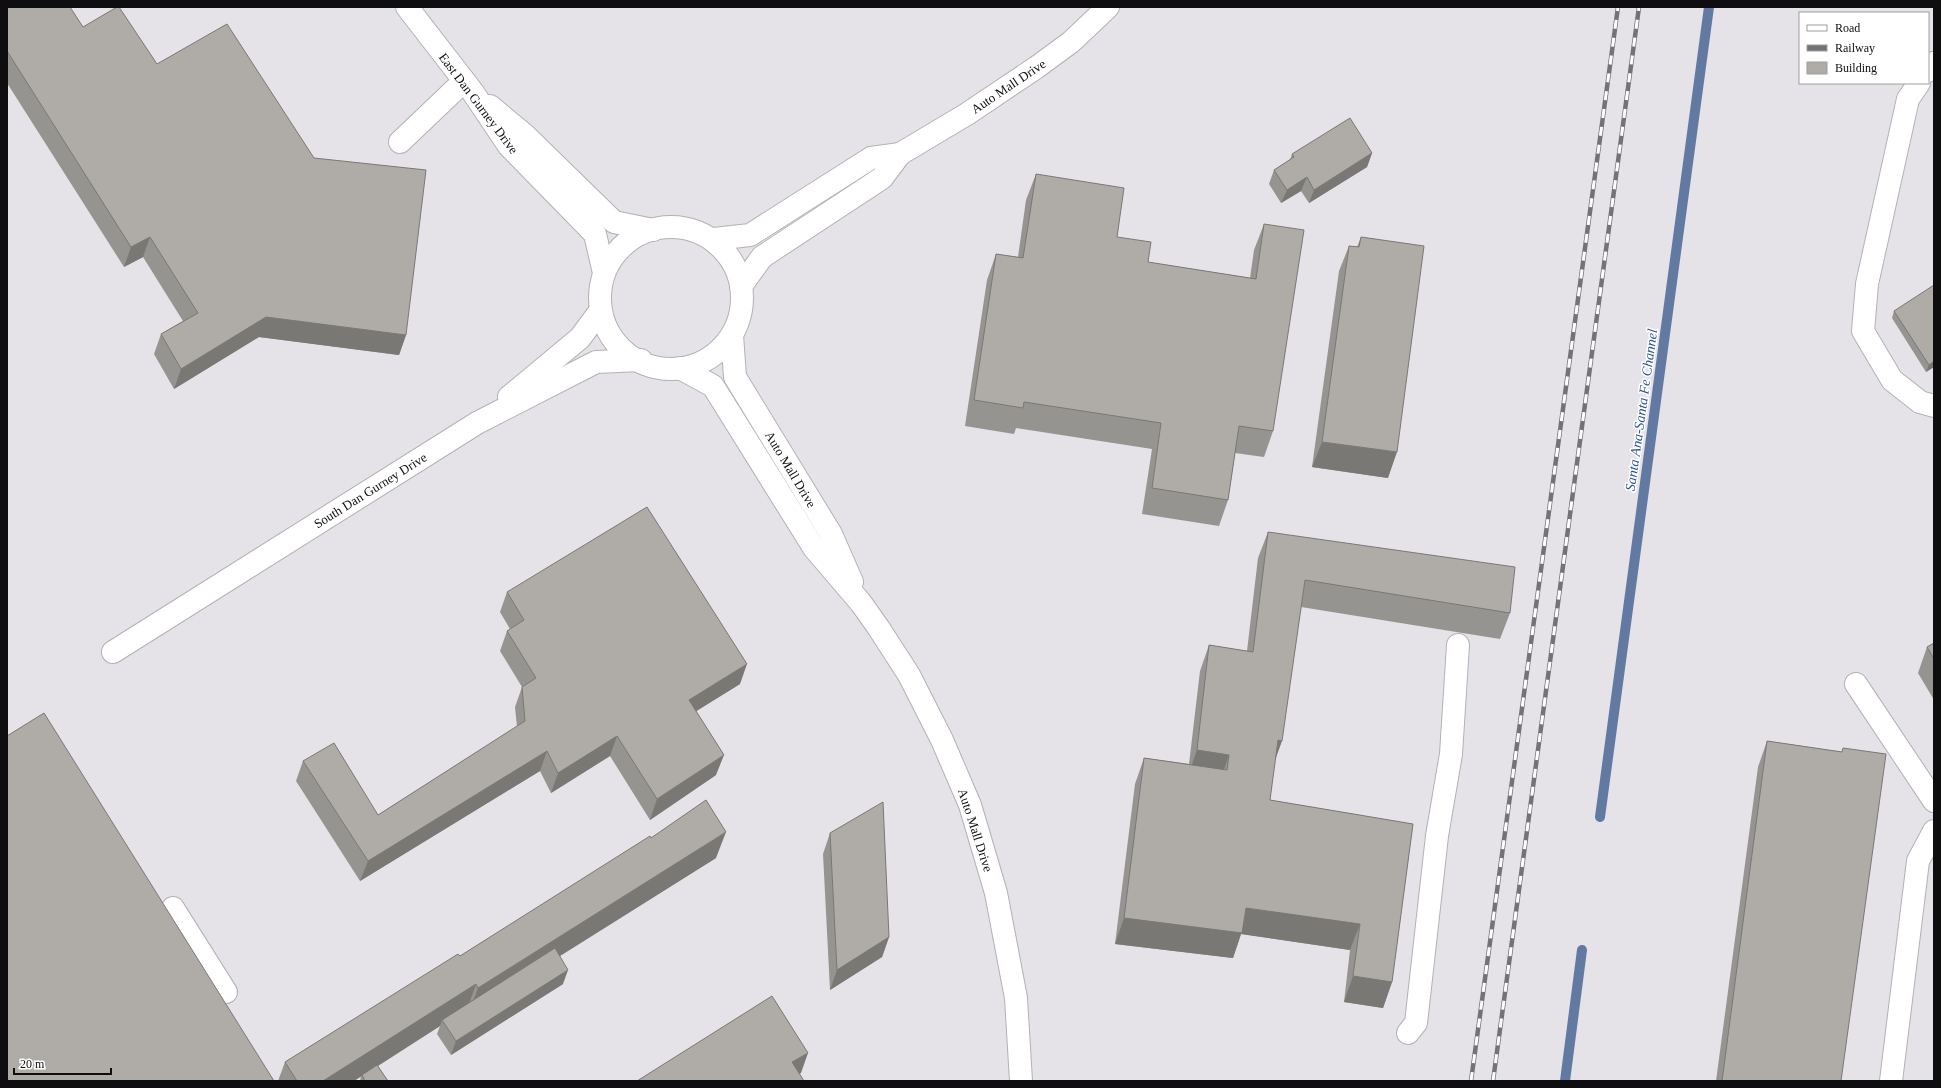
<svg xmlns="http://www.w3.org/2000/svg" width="1941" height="1088" font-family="Georgia,serif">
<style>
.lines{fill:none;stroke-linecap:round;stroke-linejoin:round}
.stream{stroke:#627aa2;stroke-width:10}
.minor-casing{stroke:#b3b0b6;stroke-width:24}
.minor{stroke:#fff;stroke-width:22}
.rail-casing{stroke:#747276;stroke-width:4.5}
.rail{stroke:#fff;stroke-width:3;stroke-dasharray:9;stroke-linecap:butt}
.wall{fill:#969490}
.shaded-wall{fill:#7a7875}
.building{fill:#afaca7;stroke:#7a7875}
.labels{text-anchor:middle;stroke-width:3;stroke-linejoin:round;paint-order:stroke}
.street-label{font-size:13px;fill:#0e0d0f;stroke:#fff}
.water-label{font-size:14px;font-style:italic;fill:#2b5398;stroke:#fff}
</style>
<rect width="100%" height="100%" fill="#e5e2e8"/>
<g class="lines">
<g class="stream">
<path d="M1600 817 1709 7"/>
<path d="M1565 1081 1582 950"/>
</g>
<defs>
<g id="minor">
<path d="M407 7 472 91 509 146 595 234 604 273"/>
<path d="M1928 71 1934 63"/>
<path d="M1919 83 1908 99 1867 284 1863 331 1892 380 1920 402 1934 406"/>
<path d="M490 106 526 136 614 222 653 230"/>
<path d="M400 142 464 81"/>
<circle cx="671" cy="298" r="71"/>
<path d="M714 239 750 235 871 158 900 154"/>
<path d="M741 286 762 257 882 178 900 154 967 114 1037 67 1071 42 1108 7"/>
<path d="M732 335 735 377 831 534 852 582"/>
<path d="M680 368 713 386 814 548 861 603 878 627 909 675 942 740 970 805 996 893 1016 998 1021 1081"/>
<path d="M509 397 580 338 600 311"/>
<path d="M113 652 477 423 596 362 641 360"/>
<path d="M1856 684 1934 801"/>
<path d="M173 908 226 992"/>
<path d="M1408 1033 1416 1023 1437 836 1451 754 1458 645"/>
<path d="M1891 1081 1918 861 1934 831"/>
</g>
</defs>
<use href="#minor" class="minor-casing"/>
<use href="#minor" class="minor"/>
<defs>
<g id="rail">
<path d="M1471 1081 1618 7"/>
<path d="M1493 1081 1639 7"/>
</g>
</defs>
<use href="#rail" class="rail-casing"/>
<use href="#rail" class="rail"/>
</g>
<g class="wall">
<path d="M7 7 83 27 157 64 406 335 399 355 259 337 174 389 154 354 161 334 183 321 143 257 124 267 7 83Z"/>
<path d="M1372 153 1367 167 1309 203 1301 191 1281 203 1269 184 1274 170 1290 160 1292 154Z"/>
<path d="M1036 174 1117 237 1148 262 1250 278 1254 250 1264 224 1273 431 1264 457 1235 453 1228 500 1219 526 1142 514 1152 449 1016 428 1014 434 965 426 987 280 996 254 1018 257 1026 200Z"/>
<path d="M1361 237 1388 478 1312 467 1339 271 1349 246 1357 247Z"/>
<path d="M1894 311 1934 367 1926 372 1892 318Z"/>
<path d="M1268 532 1510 613 1500 639 1301 607 1275 759 1270 800 1413 824 1392 982 1383 1008 1344 1002 1350 950 1241 934 1233 958 1115 944 1135 784 1144 758 1189 764 1200 671 1209 645 1247 651 1258 558Z"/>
<path d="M507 592 740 684 696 711 716 775 650 820 610 756 551 793 540 771 360 881 296 781 303 761 378 815 517 727 515 707 522 687 500 651 507 631 510 629 500 612Z"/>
<path d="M1934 643V700L1918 673 1927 647Z"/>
<path d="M1767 741 1842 752 1843 748 1841 1081H1716L1758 767Z"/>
<path d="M830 833 889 937 882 957 830 990 823 854Z"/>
<path d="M651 838 716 858 560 956 563 984 451 1055 437 1034 440 1026 378 1066 388 1081H360L361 1076 354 1081H278L285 1062 460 956Z"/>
</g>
<g class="shaded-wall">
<path d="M1372 153 1367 167 1309 203 1314 190Z"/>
<path d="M1307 177 1301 191 1281 203 1287 190Z"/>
<path d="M150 237 143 257 124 267 131 247Z"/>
<path d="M266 317 406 335 399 355 259 337 174 389 181 369Z"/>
<path d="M1934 361V367L1926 372 1929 365Z"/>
<path d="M1322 442 1397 452 1388 478 1312 467Z"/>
<path d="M747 664 740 684 682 720 689 700Z"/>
<path d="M617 736 610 756 551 793 558 773Z"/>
<path d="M1278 740 1282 741 1273 766Z"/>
<path d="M1197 750 1229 755 1220 781 1188 776Z"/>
<path d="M547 751 540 771 360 881 368 861Z"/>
<path d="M724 755 716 775 650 820 657 799Z"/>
<path d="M726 832 716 858 469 1013 478 988Z"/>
<path d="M1246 908 1360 924 1350 950 1241 934 1233 958 1115 944 1124 918Z"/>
<path d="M889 937 882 957 830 990 837 970Z"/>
<path d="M568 970 563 984 451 1055 456 1041Z"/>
<path d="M1353 976 1392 982 1383 1008 1344 1002Z"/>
<path d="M476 984 467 1010 442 1020 440 1026 354 1081H323Z"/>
<path d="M808 1053 801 1073 786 1081 792 1062Z"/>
</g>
<g class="building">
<path d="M7 7H70L83 27 117 7H119L157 64 227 24 314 158 426 170 406 335 266 317 181 369 161 334 198 313 150 237 131 247 7 51Z"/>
<path d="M1350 118 1372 153 1314 190 1307 177 1287 190 1274 170 1294 157 1292 154Z"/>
<path d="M1036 174 1124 188 1117 237 1151 242 1148 262 1256 279 1264 224 1304 230 1273 431 1239 426 1228 500 1152 488 1161 423 1024 402 1023 408 974 400 996 254 1023 258Z"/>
<path d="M1361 237 1424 246 1397 452 1322 442 1349 246 1359 247Z"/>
<path d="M1934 285V361L1929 365 1894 311Z"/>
<path d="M647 507 747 664 689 700 724 755 657 799 617 736 558 773 547 751 368 861 303 761 334 743 378 815 525 721 522 687 536 678 507 631 524 620 507 592Z"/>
<path d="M1268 532 1515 567 1510 613 1305 580 1282 741 1278 740 1270 800 1413 824 1392 982 1353 976 1360 924 1246 908 1242 933 1124 918 1144 758 1227 770 1229 755 1197 750 1209 645 1253 652Z"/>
<path d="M1934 643V659L1927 647Z"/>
<path d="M44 713 274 1081H7V736Z"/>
<path d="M1767 741 1842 752 1843 748 1886 754 1841 1081H1722Z"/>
<path d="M706 800 726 832 478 988 476 984 323 1081H297L285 1062 458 954 460 956 650 836 651 838Z"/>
<path d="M883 802 889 937 837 970 830 833Z"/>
<path d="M555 948 568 970 456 1041 442 1020Z"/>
<path d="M772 996 808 1053 792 1062 804 1081H637Z"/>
<path d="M377 1065 388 1081H365L362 1075Z"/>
</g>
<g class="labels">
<g class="street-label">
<text transform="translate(1008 86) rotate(-34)" y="5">Auto Mall Drive</text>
<text transform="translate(479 103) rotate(53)" y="5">East Dan Gurney Drive</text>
<text transform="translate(791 469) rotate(59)" y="5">Auto Mall Drive</text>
<text transform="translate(370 490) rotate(-32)" y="5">South Dan Gurney Drive</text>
<text transform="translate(976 830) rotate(72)" y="5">Auto Mall Drive</text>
</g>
<g class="water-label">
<text transform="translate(1641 410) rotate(-82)" y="5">Santa Ana-Santa Fe Channel</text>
</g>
</g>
<rect width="1941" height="1088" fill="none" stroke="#0e0d0f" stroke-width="16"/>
<rect x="1799" y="12" width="130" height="72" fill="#ffffff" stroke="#9f9e9f"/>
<rect x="1807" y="25" width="20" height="6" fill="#ffffff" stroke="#9f9e9f"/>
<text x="1835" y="32" font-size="12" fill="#0e0d0f">Road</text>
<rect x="1807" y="45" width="20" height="6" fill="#747276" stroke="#9f9e9f"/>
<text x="1835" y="52" font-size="12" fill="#0e0d0f">Railway</text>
<rect x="1807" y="62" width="20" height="12" fill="#afaca7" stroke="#9f9e9f"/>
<text x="1835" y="72" font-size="12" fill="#0e0d0f">Building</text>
<path d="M14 1068v6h97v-6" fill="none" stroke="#0e0d0f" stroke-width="2"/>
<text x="20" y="1068" font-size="12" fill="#0e0d0f" stroke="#ffffff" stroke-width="3" paint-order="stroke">20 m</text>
</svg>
